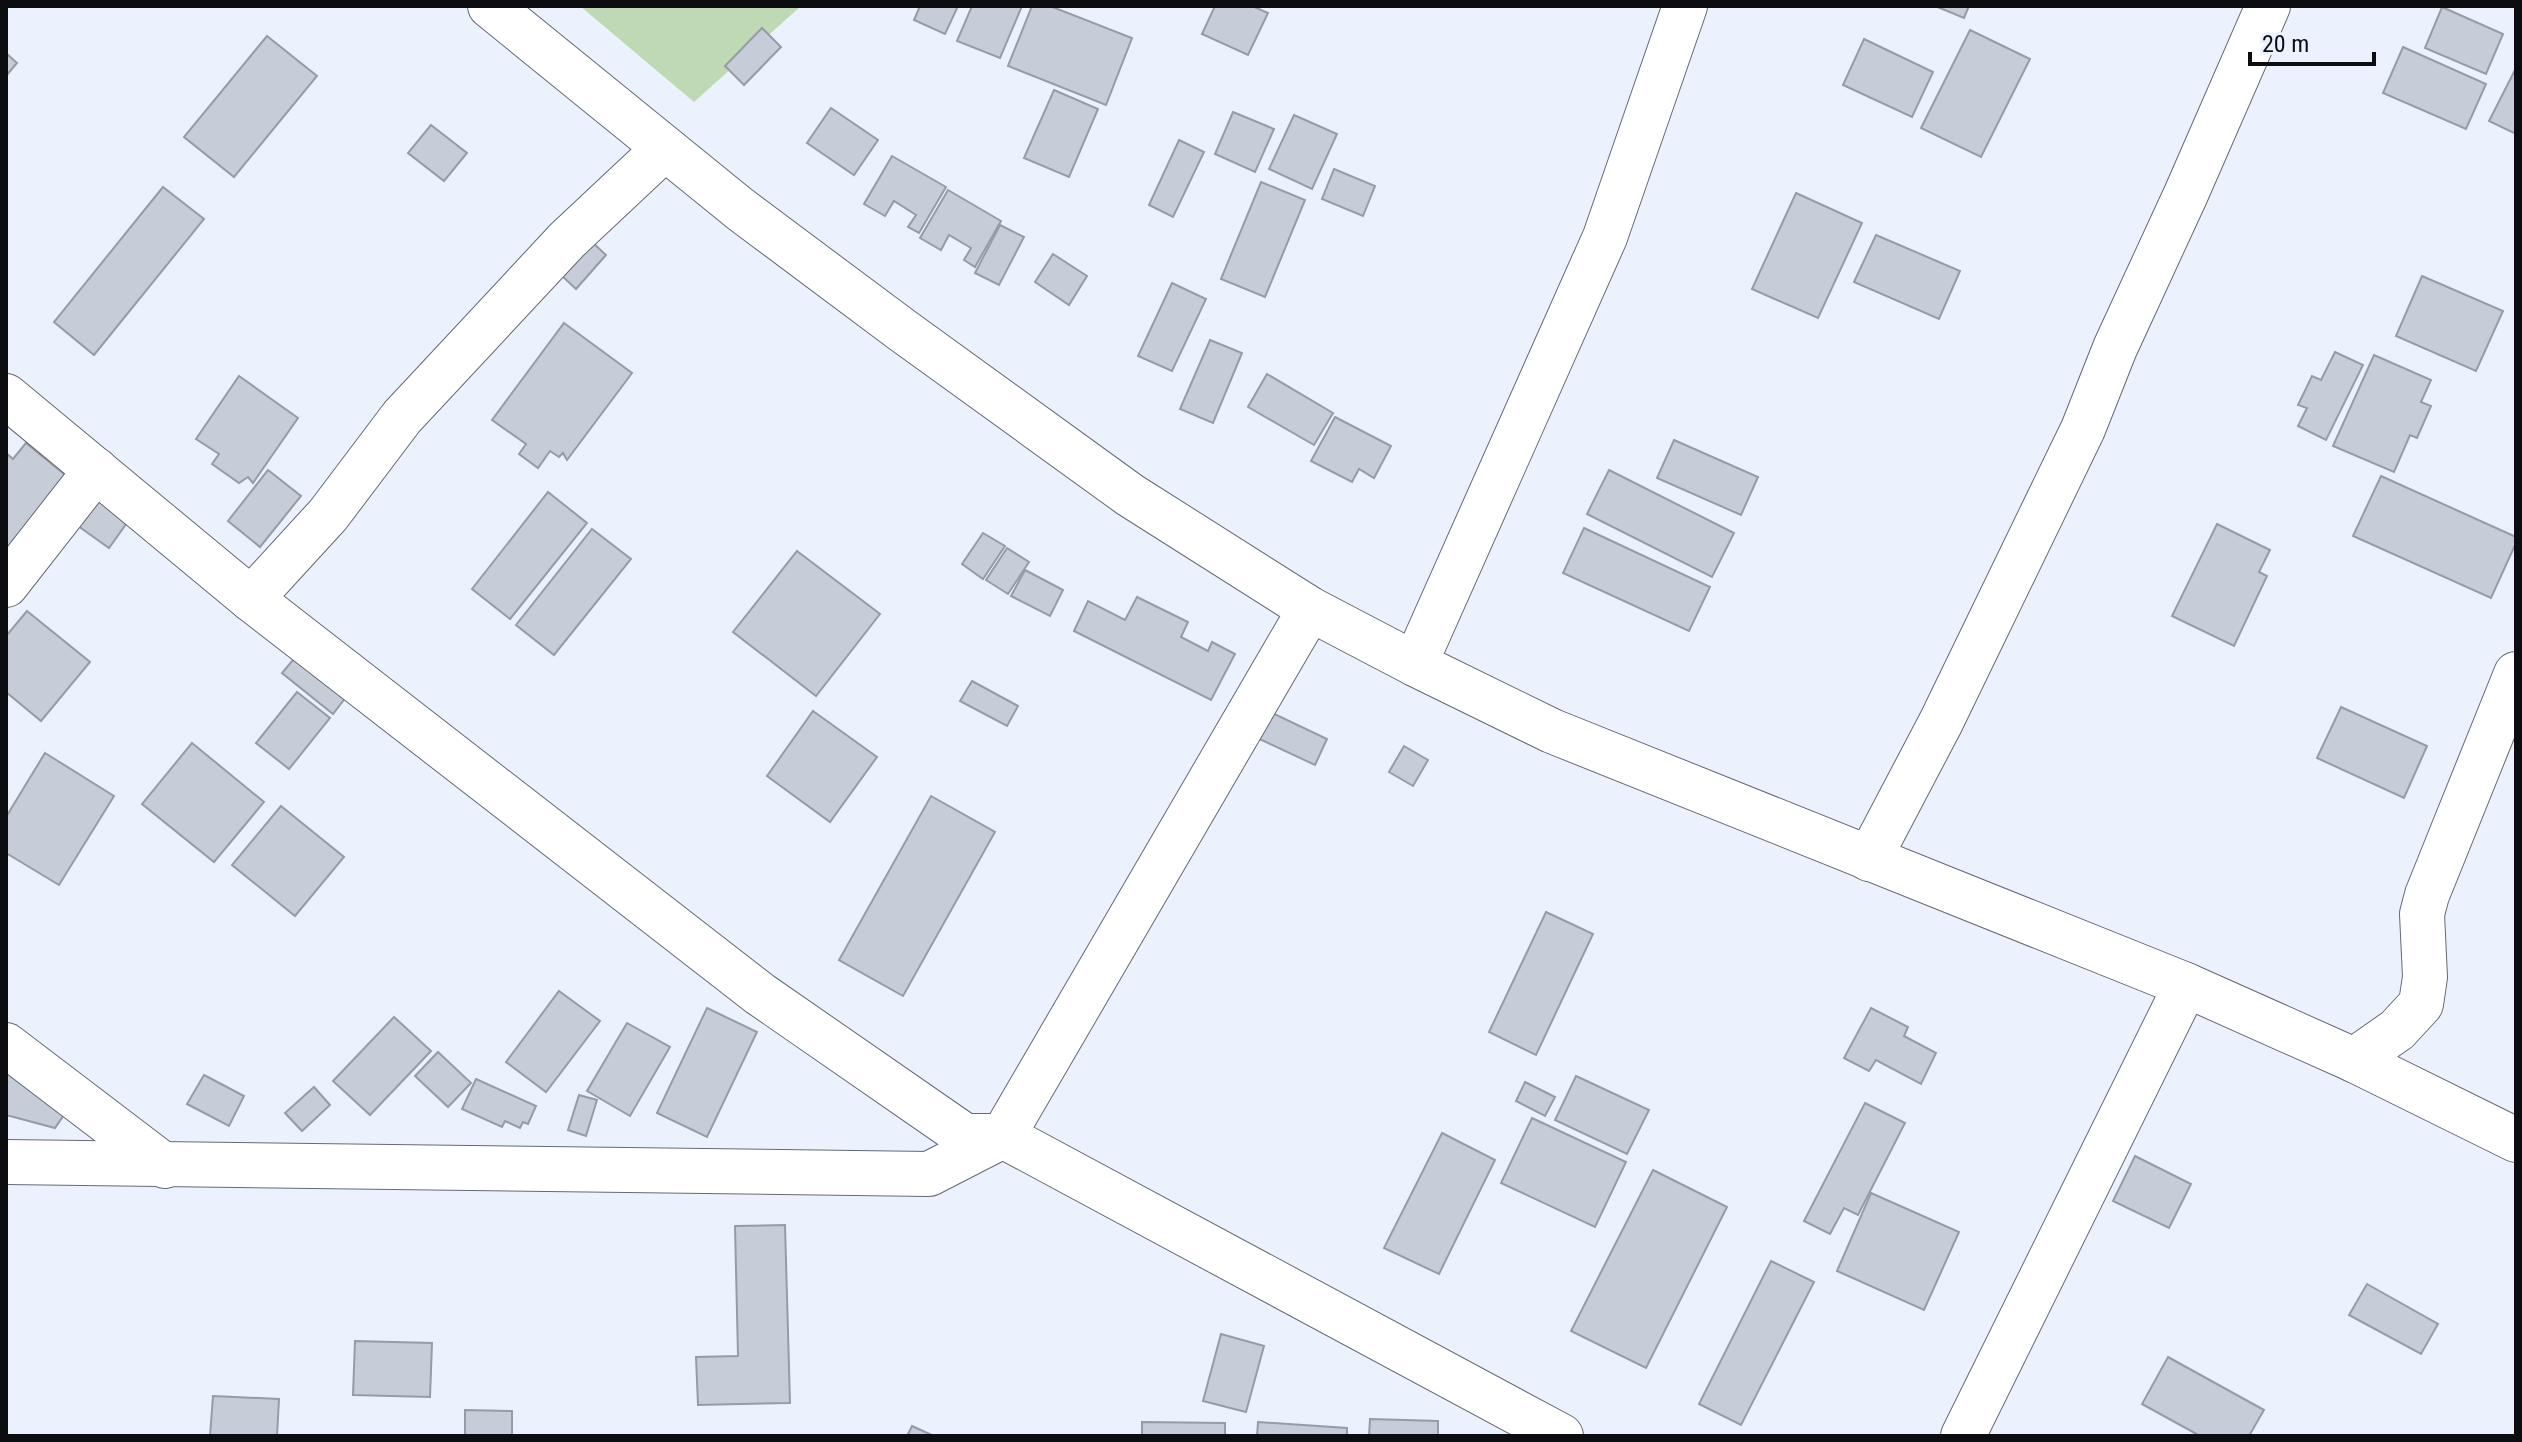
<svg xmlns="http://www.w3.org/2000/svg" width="2522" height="1442" font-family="'Roboto Condensed',sans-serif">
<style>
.green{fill:#bed9b4}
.building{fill:#c6ccd8;stroke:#969ca7;stroke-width:2}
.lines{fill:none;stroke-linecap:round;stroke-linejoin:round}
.minor-casing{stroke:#646a74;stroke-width:46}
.minor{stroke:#fff;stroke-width:44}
</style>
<rect width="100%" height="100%" fill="#ebf2fe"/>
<path class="green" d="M580 6H801L694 102Z"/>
<g class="building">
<path d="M920 6H958L945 34 914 20Z"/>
<path d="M972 6H1022L1000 58 957 41Z"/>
<path d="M1032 6H1050L1132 38 1106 105 1008 66Z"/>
<path d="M1215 6H1252L1268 13 1248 55 1202 34Z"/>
<path d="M1935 6H1969L1964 18Z"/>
<path d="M2442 7 2503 34 2486 74 2425 48Z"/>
<path d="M762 28 781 47 744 85 725 66Z"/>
<path d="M1970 30 2030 59 1981 157 1921 128Z"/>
<path d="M267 36 317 76 234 177 184 137Z"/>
<path d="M1864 39 1933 72 1912 117 1843 85Z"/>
<path d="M2403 47 2486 84 2466 129 2383 93Z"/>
<path d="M6 53 17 63 6 76Z"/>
<path d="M2516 68V134L2489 121Z"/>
<path d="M1054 90 1098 109 1069 177 1024 158Z"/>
<path d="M831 108 878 140 854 175 807 143Z"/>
<path d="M1233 112 1274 129 1255 172 1215 154Z"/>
<path d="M1294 115 1337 134 1312 189 1269 169Z"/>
<path d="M431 125 467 153 444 181 408 153Z"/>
<path d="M1179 140 1204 152 1173 217 1149 205Z"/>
<path d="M892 156 946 187 919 233 908 227 916 215 894 201 885 216 864 204Z"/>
<path d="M1334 169 1375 186 1363 216 1322 199Z"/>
<path d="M1261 182 1305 200 1265 297 1221 279Z"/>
<path d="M163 187 204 219 94 355 54 322Z"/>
<path d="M948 190 1001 221 975 267 964 260 971 248 949 235 941 250 920 238Z"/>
<path d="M1796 193 1862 223 1818 318 1752 289Z"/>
<path d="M1000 225 1024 237 999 285 975 273Z"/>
<path d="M1876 235 1960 271 1939 319 1854 282Z"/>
<path d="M591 241 606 255 576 289 561 275Z"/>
<path d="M1053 254 1087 276 1069 305 1035 282Z"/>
<path d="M2422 276 2503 311 2476 371 2396 336Z"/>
<path d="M1172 283 1206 299 1172 371 1138 356Z"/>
<path d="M564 323 632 373 567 460 563 453 559 457 550 451 538 468 519 454 526 444 492 420Z"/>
<path d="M1210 340 1242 353 1213 423 1180 409Z"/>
<path d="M2335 352 2363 365 2326 440 2298 426 2307 408 2298 405 2312 376 2321 380Z"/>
<path d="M2374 355 2431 380 2421 402 2431 406 2417 438 2410 435 2394 472 2333 446Z"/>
<path d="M1267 374 1333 413 1314 445 1248 407Z"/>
<path d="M239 376 298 418 253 483 248 477 239 483 212 464 219 454 196 439Z"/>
<path d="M1335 417 1391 446 1374 478 1359 469 1352 482 1311 461Z"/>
<path d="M1674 440 1758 477 1741 515 1657 478Z"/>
<path d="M26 443 69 478 6 554V453L13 459Z"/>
<path d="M268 470 301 496 260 547 228 521Z"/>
<path d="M1609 470 1734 533 1712 577 1587 514Z"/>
<path d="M2381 476 2516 537V543L2491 598 2353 536Z"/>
<path d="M87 490 129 520 109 548 67 518Z"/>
<path d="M548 492 587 523 510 619 472 589Z"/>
<path d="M2217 524 2270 550 2259 572 2267 576 2234 646 2172 616Z"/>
<path d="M1584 528 1710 587 1689 631 1563 573Z"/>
<path d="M592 529 631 559 554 655 516 625Z"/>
<path d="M983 533 1005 546 983 579 962 564Z"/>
<path d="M1007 548 1029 562 1008 594 986 580Z"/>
<path d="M797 551 880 614 816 696 733 632Z"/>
<path d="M1025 570 1063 590 1050 616 1011 596Z"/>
<path d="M1137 597 1188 622 1181 637 1208 651 1212 642 1235 654 1211 700 1074 631 1088 601 1125 620Z"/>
<path d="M27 611 90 662 41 721 6 692V636Z"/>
<path d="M303 648 353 688 333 714 282 673Z"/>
<path d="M972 681 1018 706 1007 726 960 701Z"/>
<path d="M297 692 330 718 289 769 256 743Z"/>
<path d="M2341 707 2427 746 2404 798 2317 758Z"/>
<path d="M1266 710 1327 739 1315 765 1253 736Z"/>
<path d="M813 711 877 757 830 822 767 776Z"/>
<path d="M192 743 264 802 214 862 142 804Z"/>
<path d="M1404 746 1428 760 1413 786 1389 772Z"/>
<path d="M45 753 114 796 59 885 6 853V817Z"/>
<path d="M931 796 995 832 903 996 839 960Z"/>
<path d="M281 806 344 857 295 916 232 865Z"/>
<path d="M1546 912 1593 934 1536 1055 1489 1032Z"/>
<path d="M559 991 600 1021 546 1092 506 1062Z"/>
<path d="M707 1008 757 1032 707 1137 657 1113Z"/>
<path d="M1871 1008 1908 1027 1904 1036 1936 1053 1921 1084 1876 1060 1869 1071 1844 1058Z"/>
<path d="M394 1017 431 1051 370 1115 333 1081Z"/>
<path d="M627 1023 670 1047 630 1116 587 1091Z"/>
<path d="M438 1052 471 1083 448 1107 415 1076Z"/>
<path d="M6 1070 70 1106 55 1128 6 1115Z"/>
<path d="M204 1075 244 1096 229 1126 187 1104Z"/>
<path d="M1576 1076 1649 1110 1627 1154 1555 1120Z"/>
<path d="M476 1079 536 1106 528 1124 523 1122 520 1128 505 1121 502 1127 462 1109Z"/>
<path d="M1525 1082 1555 1097 1545 1116 1516 1101Z"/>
<path d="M314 1087 330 1105 302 1131 285 1113Z"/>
<path d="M579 1095 597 1100 586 1136 568 1130Z"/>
<path d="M1865 1103 1905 1123 1858 1215 1844 1208 1830 1234 1804 1221Z"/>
<path d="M1532 1118 1626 1162 1595 1227 1501 1183Z"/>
<path d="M1442 1133 1495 1160 1439 1274 1384 1248Z"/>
<path d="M2135 1156 2191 1184 2169 1228 2113 1201Z"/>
<path d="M1653 1170 1727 1207 1646 1368 1571 1331Z"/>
<path d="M1871 1193 1959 1232 1924 1310 1837 1271Z"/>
<path d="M785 1225 790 1403 698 1405 696 1357 738 1356 735 1226Z"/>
<path d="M1771 1261 1814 1282 1741 1425 1699 1404Z"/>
<path d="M2367 1284 2438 1324 2421 1354 2349 1315Z"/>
<path d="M1221 1334 1264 1346 1246 1412 1203 1401Z"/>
<path d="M355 1341 432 1343 430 1397 353 1395Z"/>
<path d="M2168 1357 2264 1410 2249 1436H2200L2142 1404Z"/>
<path d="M213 1396 279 1399 277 1436H210Z"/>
<path d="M465 1410 512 1411V1436H465Z"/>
<path d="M1370 1419 1438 1421V1436H1369Z"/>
<path d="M1142 1422 1225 1423V1436H1142Z"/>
<path d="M1258 1422 1347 1428V1436H1257Z"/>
<path d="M912 1426 934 1436H907Z"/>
</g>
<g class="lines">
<defs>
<g id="minor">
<path d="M490 6 740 209 902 330 1130 495 1310 609 1415 664 1552 731 2186 985 2354 1060 2516 1140"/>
<path d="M6 396 251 599 760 994 965 1136H1003L1561 1436"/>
<path d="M6 585 96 470"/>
<path d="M251 599 328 515 402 417 567 240 664 149"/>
<path d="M1415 664 1605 237 1685 6"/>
<path d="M1869 859 1941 722 2083 429 2115 348 2186 194 2268 6"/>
<path d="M6 1045 165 1166"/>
<path d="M2354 1060 2397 1030 2421 1004 2425 977 2422 914 2427 895 2516 674"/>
<path d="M6 1162 929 1174 1003 1136 1310 609"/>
<path d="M1963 1436 2186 985"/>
</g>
</defs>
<use href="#minor" class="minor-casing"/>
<use href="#minor" class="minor"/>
</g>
<rect width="2522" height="1442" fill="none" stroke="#0b0d11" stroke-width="16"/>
<path d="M2250 52v12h124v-12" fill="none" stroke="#0b0d11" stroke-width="4"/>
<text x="2262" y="52" font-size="24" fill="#0b0d11" stroke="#ebf2fe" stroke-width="6" paint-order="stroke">20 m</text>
</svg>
